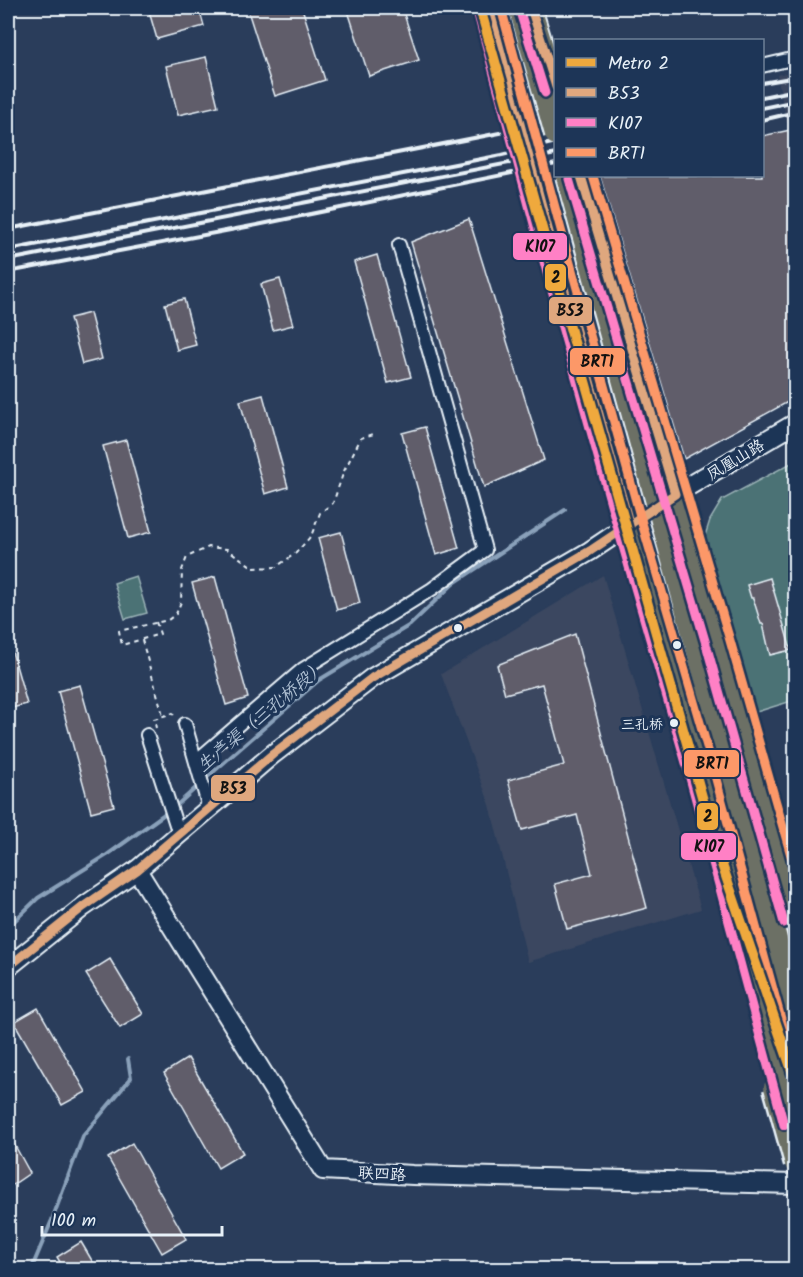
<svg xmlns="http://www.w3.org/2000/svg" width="803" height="1277" font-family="Kalam,'LXGW WenKai TC',sans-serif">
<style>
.built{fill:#3a4760}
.green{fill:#4b7275;stroke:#9ab2b6;stroke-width:1.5}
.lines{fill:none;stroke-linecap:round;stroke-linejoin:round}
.stream{stroke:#8aa1ba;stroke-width:4}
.building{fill:#605d6b;stroke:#e8f1f8;stroke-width:1.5}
.street-casing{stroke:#e8f1f8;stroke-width:16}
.secondary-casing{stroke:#e8f1f8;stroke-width:22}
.primary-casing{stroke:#e8f1f8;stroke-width:24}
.highway-casing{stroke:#e8f1f8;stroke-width:27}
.path{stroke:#e8f1f8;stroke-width:2;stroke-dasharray:4.5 4.5;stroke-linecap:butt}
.street{stroke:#1d3557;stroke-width:12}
.secondary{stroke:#1d3557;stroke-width:18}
.primary{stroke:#6c7065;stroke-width:20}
.highway{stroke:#6c7065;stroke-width:22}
.rail{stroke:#e8f1f8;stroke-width:4}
.highway-bridge-casing{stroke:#e8f1f8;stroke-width:27;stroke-linecap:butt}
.highway-bridge{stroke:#6c7065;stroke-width:22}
.bus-1-casing{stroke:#1d3557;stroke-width:14}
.bus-2-casing{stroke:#1d3557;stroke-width:14}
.bus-3-casing{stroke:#1d3557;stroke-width:14}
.bus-1{stroke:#dfa77e;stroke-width:9}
.bus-2{stroke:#ff80c5;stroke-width:9}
.bus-3{stroke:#fc9868;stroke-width:9}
.metro-1-casing{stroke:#1d3557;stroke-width:15}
.metro-1{stroke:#efa93d;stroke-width:10}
.bus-dot{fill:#e8f1f8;stroke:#1d3557;stroke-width:2}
.labels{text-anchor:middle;stroke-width:6;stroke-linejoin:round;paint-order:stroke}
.bus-label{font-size:14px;fill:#e8f1f8;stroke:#1d3557;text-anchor:end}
.street-label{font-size:16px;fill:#e8f1f8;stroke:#1d3557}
.water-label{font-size:18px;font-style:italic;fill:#b1c2d4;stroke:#1d3557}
.line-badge{stroke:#1d3557;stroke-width:2}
.pale-badge-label{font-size:16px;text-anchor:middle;font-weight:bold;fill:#111}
</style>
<rect width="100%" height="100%" fill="#2a3d5b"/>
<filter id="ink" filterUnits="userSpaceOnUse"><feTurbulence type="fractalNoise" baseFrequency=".0167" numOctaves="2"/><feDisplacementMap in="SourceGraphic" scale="12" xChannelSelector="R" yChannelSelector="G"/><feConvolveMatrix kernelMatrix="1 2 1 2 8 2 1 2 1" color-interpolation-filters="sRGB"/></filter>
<g filter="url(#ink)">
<g class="built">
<path d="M795 71V121L787 123 777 75Z"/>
<path d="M603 575 701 909 528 962 490 805 441 674Z"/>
</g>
<g class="green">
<path d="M795 461V700L753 713 704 539 710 520 722 500Z"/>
<path d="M136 576 147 613 125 619 114 583Z"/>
</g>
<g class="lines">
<g class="stream">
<path d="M204 780 319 680 410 625 454 583 565 510"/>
<path d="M8 927 38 898 107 855 177 805 199 785"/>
<path d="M31 1270 52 1220 83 1136 131 1078 128 1059"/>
</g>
</g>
<g class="building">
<path d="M148 8H199L204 26 157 39Z"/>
<path d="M247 8H302L325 80 275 96Z"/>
<path d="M347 8H402L419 60 369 76Z"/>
<path d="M206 57 218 106 178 115 166 66Z"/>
<path d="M795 129V398L684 459 600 176H762V136Z"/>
<path d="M469 219 544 460 484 487 411 242Z"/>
<path d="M377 255 411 377 388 383 354 262Z"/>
<path d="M280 279 293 325 273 330 261 284Z"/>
<path d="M184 299 196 345 177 350 165 304Z"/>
<path d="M90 313 102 359 82 364 70 318Z"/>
<path d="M263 395 288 487 265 494 240 401Z"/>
<path d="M425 427 459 548 436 555 402 433Z"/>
<path d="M126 440 151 532 128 538 103 446Z"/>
<path d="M341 532 360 603 337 610 318 538Z"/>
<path d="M215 577 248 698 226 705 192 583Z"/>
<path d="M770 578 791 650 770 655 763 624H761L753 598H751L747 585Z"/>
<path d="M575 634 647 908 567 929 555 884 592 874 577 815 522 830 508 780 564 765 542 684 505 694 497 665Z"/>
<path d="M8 644H10L27 704 8 709Z"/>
<path d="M80 685 114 806 91 812 58 691Z"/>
<path d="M110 959 143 1014 120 1028 86 974Z"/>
<path d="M38 1008 86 1092 62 1105 14 1022Z"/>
<path d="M188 1058 243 1153 218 1168 164 1073Z"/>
<path d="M8 1133 30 1173 8 1188Z"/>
<path d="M132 1143 186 1239 162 1253 108 1158Z"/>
<path d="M81 1242 97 1269H64L57 1257Z"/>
</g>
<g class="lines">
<defs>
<g id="street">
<path d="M762 66 796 58"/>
<path d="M185 724 209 808"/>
<path d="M147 735 179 834"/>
<path d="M196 761 303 669 432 589 485 550 399 245"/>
</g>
<g id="secondary">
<path d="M137 870 323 1170 413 1175 796 1184"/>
<path d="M8 967 83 907 137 870 273 754 372 678 590 551 675 494 796 423"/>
</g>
<g id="primary">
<path d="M531 8 556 89"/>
<path d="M581 176C654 423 728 671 796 920"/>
</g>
<g id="highway">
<path d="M490 8 519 108"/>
<path d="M520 8 547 102"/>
</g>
</defs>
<use href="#street" class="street-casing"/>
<use href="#secondary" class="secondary-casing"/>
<use href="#primary" class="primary-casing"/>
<use href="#highway" class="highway-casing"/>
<g class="path">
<path d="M156 622 160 634 122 645 119 631 168 620 176 614 181 602 182 570 187 557 209 547 227 549 254 568 276 567 296 553 311 536 320 513 333 503 344 471 361 438 377 433"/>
<path d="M142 640 163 715"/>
<path d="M156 728 154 719 173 713 174 718"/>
</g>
<use href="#street" class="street"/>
<use href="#secondary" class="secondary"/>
<use href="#primary" class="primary"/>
<use href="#highway" class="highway"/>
<g class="rail">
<path d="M762 83 796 77"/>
<path d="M762 97 796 90"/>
<path d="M762 108 796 101"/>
<path d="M762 120 796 112"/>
<path d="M8 229 556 122"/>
<path d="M8 250 502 155 556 142"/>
<path d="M8 260 556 154"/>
<path d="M8 272 257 225 556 164"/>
</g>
<defs>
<g id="highway-bridge">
<path d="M547 102 556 134"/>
<path d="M519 108 566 269 636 528 713 798 796 1107"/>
<path d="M567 176 728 760 796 1014"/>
<path d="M775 1087 796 1163"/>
</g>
</defs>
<use href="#highway-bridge" class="highway-bridge-casing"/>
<use href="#highway-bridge" class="highway-bridge"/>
<defs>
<g id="bus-1">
<path d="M489 8 558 266 630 526"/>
<path d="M531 8 556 87"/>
<path d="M8 967 83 907 137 870 273 754 372 678 590 551 675 494 581 176"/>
</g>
<g id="bus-2">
<path d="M477 11 546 269 618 529 686 763 784 1125"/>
<path d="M520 12 545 93"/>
<path d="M569 179 706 644 784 923"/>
</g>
<g id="bus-3">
<path d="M501 8 570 263 642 523 710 757 796 1074"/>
<path d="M593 176 729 637 796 873"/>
</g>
</defs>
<use href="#bus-1" class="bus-1-casing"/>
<use href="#bus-2" class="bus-2-casing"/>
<use href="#bus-3" class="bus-3-casing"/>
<use href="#bus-1" class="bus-1"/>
<use href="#bus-2" class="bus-2"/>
<use href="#bus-3" class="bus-3"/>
<defs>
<path id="metro-1" d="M480 8 717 850 796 1082"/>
</defs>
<use href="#metro-1" class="metro-1-casing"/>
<use href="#metro-1" class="metro-1"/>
</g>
</g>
<g class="bus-dot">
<circle cx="458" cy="628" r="5"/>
<circle cx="677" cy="645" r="5"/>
<circle cx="674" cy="723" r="5"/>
</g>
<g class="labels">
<g class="bus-label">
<text x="663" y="729">三孔桥</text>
</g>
<g class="street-label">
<text transform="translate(735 459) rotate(-31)" y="6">凤凰山路</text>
<text transform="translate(382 1173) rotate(3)" y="6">联四路</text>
</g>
<g class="water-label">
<text transform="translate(261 716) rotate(-40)" y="6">生产渠（三孔桥段）</text>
</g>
</g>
<g class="line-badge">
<rect x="512" y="232" width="56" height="29" rx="6" fill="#ff80c5"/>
<rect x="544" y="263" width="23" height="29" rx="6" fill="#efa93d"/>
<rect x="548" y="296" width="45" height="29" rx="6" fill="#dfa77e"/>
<rect x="569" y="347" width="57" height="29" rx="6" fill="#fc9868"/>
<rect x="683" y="749" width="57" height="29" rx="6" fill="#fc9868"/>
<rect x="210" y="774" width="46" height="28" rx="6" fill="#dfa77e"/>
<rect x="696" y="802" width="23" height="29" rx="6" fill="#efa93d"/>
<rect x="680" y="832" width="57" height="29" rx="6" fill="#ff80c5"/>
</g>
<g class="pale-badge-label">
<text x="540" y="252">K107</text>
<text x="556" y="283">2</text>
<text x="570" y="316">B53</text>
<text x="597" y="367">BRT1</text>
<text x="712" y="769">BRT1</text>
<text x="233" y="794">B53</text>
<text x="708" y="822">2</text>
<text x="709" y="852">K107</text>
</g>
<rect width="803" height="1277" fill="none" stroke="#1d3557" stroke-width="30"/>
<rect x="15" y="15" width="773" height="1247" fill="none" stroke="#e8f1f8" stroke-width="2" filter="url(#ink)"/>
<rect x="554" y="39" width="210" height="138" fill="#1d3557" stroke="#6e8097" stroke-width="1.5"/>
<rect x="566" y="58" width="30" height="9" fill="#efa93d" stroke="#6e8097" stroke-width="1.5"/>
<text x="608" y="69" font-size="18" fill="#e8f1f8">Metro 2</text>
<rect x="566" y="88" width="30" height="9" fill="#dfa77e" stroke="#6e8097" stroke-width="1.5"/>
<text x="608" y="99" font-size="18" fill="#e8f1f8">B53</text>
<rect x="566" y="118" width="30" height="9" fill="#ff80c5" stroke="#6e8097" stroke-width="1.5"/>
<text x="608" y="129" font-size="18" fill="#e8f1f8">K107</text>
<rect x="566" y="148" width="30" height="9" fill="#fc9868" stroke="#6e8097" stroke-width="1.5"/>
<text x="608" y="159" font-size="18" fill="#e8f1f8">BRT1</text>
<path d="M42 1226v9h180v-9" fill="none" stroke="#e8f1f8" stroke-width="3"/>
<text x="51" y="1226" font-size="18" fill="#e8f1f8" stroke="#1d3557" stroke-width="4.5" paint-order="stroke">100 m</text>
</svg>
